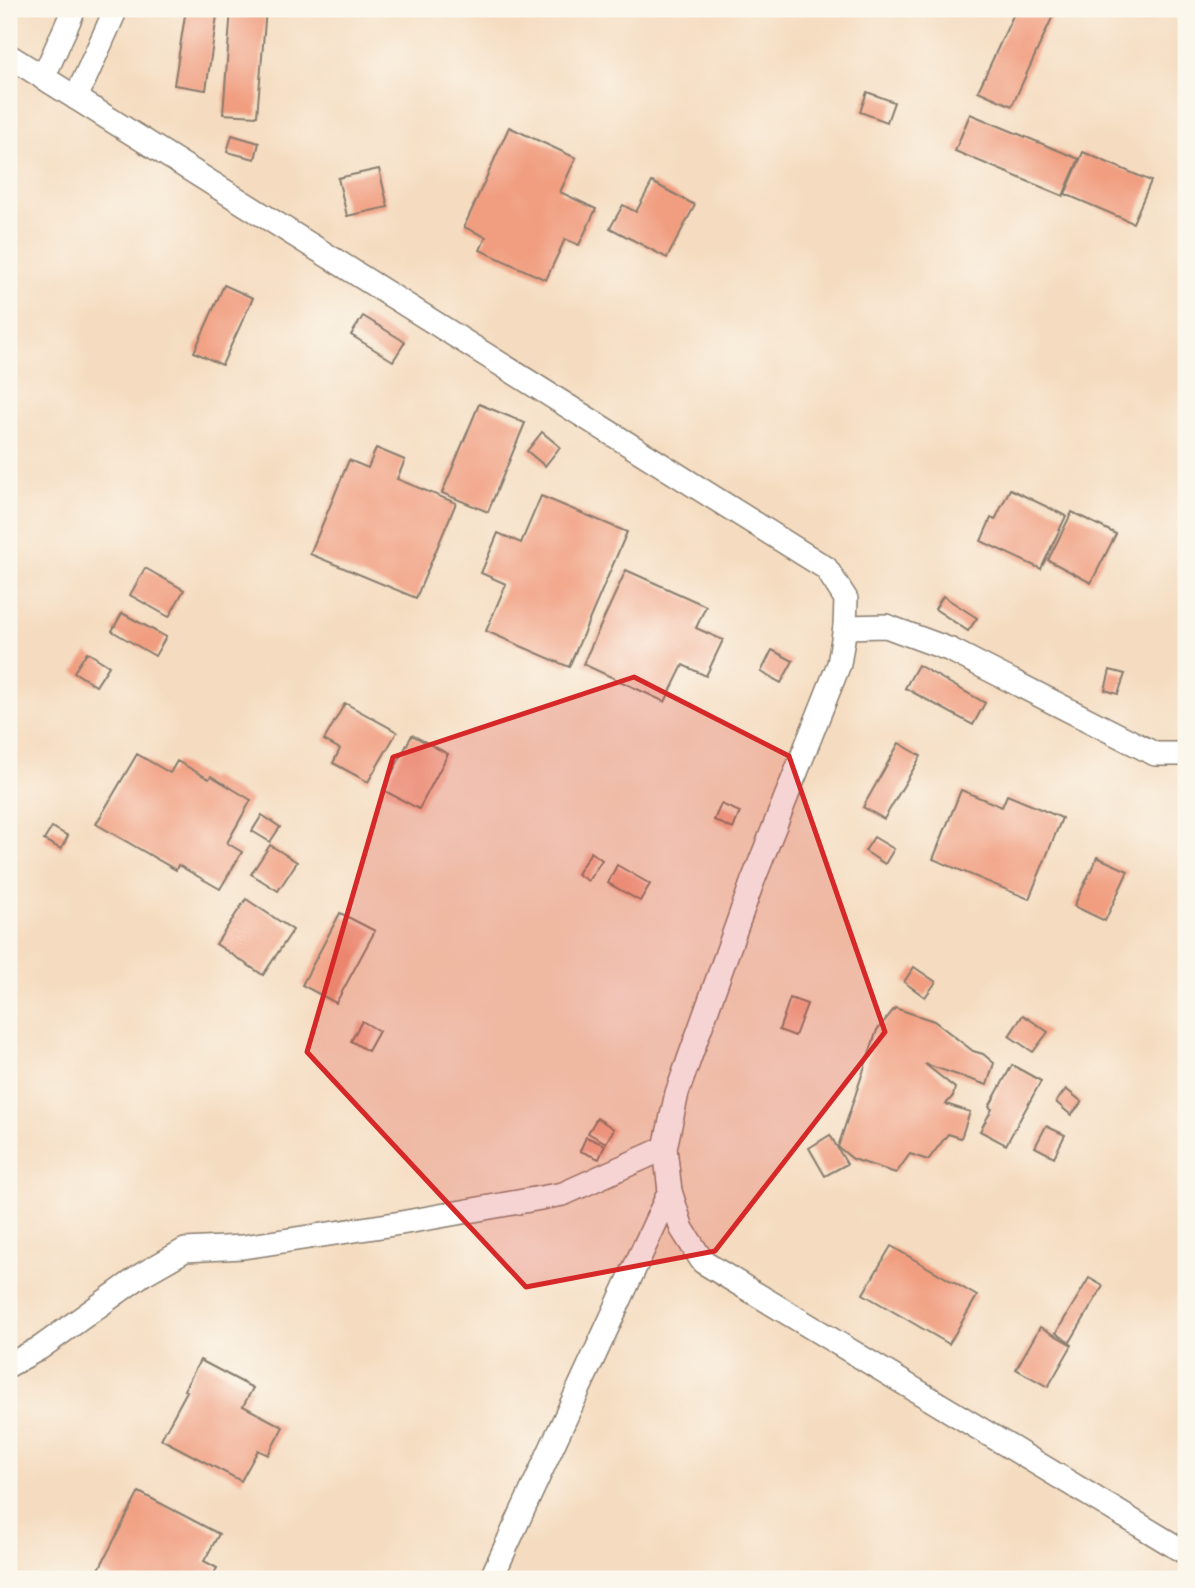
<svg xmlns="http://www.w3.org/2000/svg" width="1195" height="1588" font-family="'IM FELL Double Pica',serif">
<style>
.building{fill:#f19e80}
.lines{fill:none;stroke-linecap:round;stroke-linejoin:round}
.street-casing{stroke:#887c6e;stroke-width:26}
.street{stroke:#fff;stroke-width:23}
.marked{fill:#d62828;fill-opacity:0.2;stroke:#d62828;stroke-width:5;stroke-linejoin:round}
</style>
<rect width="100%" height="100%" fill="#fbf7ec"/>
<filter id="ink" filterUnits="userSpaceOnUse"><feTurbulence type="fractalNoise" baseFrequency=".0143" numOctaves="2"/><feDisplacementMap in="SourceGraphic" scale="14" xChannelSelector="R" yChannelSelector="G"/><feConvolveMatrix kernelMatrix="1 2 1 2 8 2 1 2 1" color-interpolation-filters="sRGB"/></filter>
<filter id="wash" filterUnits="userSpaceOnUse"><feTurbulence type="fractalNoise" baseFrequency=".00686" numOctaves="4" result="noise"/><feDisplacementMap in="SourceGraphic" scale="28" xChannelSelector="R" yChannelSelector="G"/><feGaussianBlur stdDeviation="1.57" result="paint"/><feColorMatrix in="noise" values="0 0 0 0 0 0 0 0 0 0 0 0 0 0 0 0 0 1.4 0 .05"/><feComposite in="paint" operator="in"/></filter>
<g filter="url(#wash)">
<rect width="100%" height="100%" fill="#f5dcc0"/>
<g id="blocks">
<g class="building">
<path d="M186 9H218L206 90 174 85Z"/>
<path d="M231 9H266L257 116 223 114Z"/>
<path d="M1016 9H1056L1012 106 978 91Z"/>
<path d="M867 92 894 102 887 122 860 112Z"/>
<path d="M970 114 1079 159 1063 196 955 151Z"/>
<path d="M509 127 576 158 560 192 596 209 579 245 565 239 546 280 480 250 486 237 464 227Z"/>
<path d="M232 135 259 143 255 159 227 152Z"/>
<path d="M1083 152 1151 181 1133 223 1065 194Z"/>
<path d="M379 169 388 207 347 216 338 178Z"/>
<path d="M652 182 695 205 667 258 610 228 623 205 636 212Z"/>
<path d="M224 285 253 298 222 365 194 352Z"/>
<path d="M363 316 405 342 393 361 351 335Z"/>
<path d="M479 404 525 423 488 512 442 493Z"/>
<path d="M542 432 560 447 545 466 527 451Z"/>
<path d="M376 448 405 460 397 479 456 503 416 598 310 554 349 460 368 468Z"/>
<path d="M1010 489 1066 516 1041 569 981 541 991 518 995 520Z"/>
<path d="M541 496 627 532 569 667 486 631 506 584 481 573 498 533 521 543Z"/>
<path d="M1072 512 1116 534 1091 583 1048 560Z"/>
<path d="M145 568 184 590 169 617 130 595Z"/>
<path d="M626 570 706 606 696 628 723 640 706 676 683 665 665 702 583 664Z"/>
<path d="M943 596 977 618 968 631 935 609Z"/>
<path d="M122 613 166 637 155 656 112 631Z"/>
<path d="M772 650 793 661 781 683 761 672Z"/>
<path d="M87 652 109 666 96 686 74 672Z"/>
<path d="M918 665 985 703 973 725 905 688Z"/>
<path d="M1110 670 1125 674 1118 694 1105 690Z"/>
<path d="M345 703 397 732 368 782 333 763 340 749 324 740Z"/>
<path d="M412 735 448 754 419 809 383 790Z"/>
<path d="M899 743 921 756 884 819 863 807Z"/>
<path d="M137 754 170 773 177 761 209 779 211 776 251 800 227 843 242 852 220 889 178 865 176 870 96 824Z"/>
<path d="M961 790 1002 807 1007 795 1062 818 1029 899 933 859Z"/>
<path d="M721 804 740 812 733 829 714 820Z"/>
<path d="M262 815 280 827 270 842 252 831Z"/>
<path d="M52 827 68 836 61 849 44 840Z"/>
<path d="M874 837 894 849 885 864 865 851Z"/>
<path d="M270 845 297 862 278 891 251 874Z"/>
<path d="M591 852 602 860 588 881 577 874Z"/>
<path d="M1097 857 1128 871 1105 921 1074 906Z"/>
<path d="M617 865 650 884 640 901 608 883Z"/>
<path d="M246 899 293 930 263 975 216 944Z"/>
<path d="M340 913 375 931 336 1003 302 985Z"/>
<path d="M914 967 936 982 925 997 904 982Z"/>
<path d="M790 998 807 1004 795 1036 779 1030Z"/>
<path d="M895 1008 934 1021 973 1051 983 1054 994 1063 987 1085 925 1064 955 1088 953 1096 946 1104 970 1112 961 1138 948 1134 928 1160 910 1154 896 1173 853 1159 838 1147 877 1030Z"/>
<path d="M1023 1015 1048 1032 1033 1052 1009 1036Z"/>
<path d="M362 1021 379 1031 368 1051 351 1041Z"/>
<path d="M1012 1065 1041 1081 1006 1145 980 1131 992 1109 989 1107Z"/>
<path d="M1066 1089 1082 1102 1071 1115 1056 1102Z"/>
<path d="M597 1118 614 1129 606 1143 588 1133Z"/>
<path d="M1046 1126 1065 1135 1054 1157 1035 1147Z"/>
<path d="M830 1135 847 1164 825 1176 809 1148Z"/>
<path d="M586 1137 605 1145 599 1159 580 1151Z"/>
<path d="M891 1246 977 1296 949 1344 863 1294Z"/>
<path d="M1089 1278 1103 1286 1070 1342 1056 1333Z"/>
<path d="M1040 1327 1072 1345 1048 1387 1016 1369Z"/>
<path d="M200 1360 253 1388 243 1406 283 1427 268 1455 258 1450 241 1481 161 1439 187 1391 184 1390Z"/>
<path d="M139 1492 219 1534 204 1561 217 1568 211 1579H114L98 1571Z"/>
</g>
</g>
</g>
<g filter="url(#ink)">
<use href="#blocks" fill-opacity="0" stroke="#887c6e" stroke-width="2"/>
<g class="lines">
<defs>
<g id="street">
<path d="M9 56 826 568 846 599 845 627 839 664 752 883 677 1093 665 1148 670 1191 682 1229 703 1262 1186 1553"/>
<path d="M43 78 74 9"/>
<path d="M76 98 116 9"/>
<path d="M845 627 886 626 951 650 1155 754H1186"/>
<path d="M9 1365 40 1348 143 1274 185 1250 243 1247 401 1223 563 1194 665 1148"/>
<path d="M491 1579 670 1191"/>
</g>
</defs>
<use href="#street" class="street-casing"/>
<use href="#street" class="street"/>
</g>
</g>
<path class="marked" d="M634 677 789 756 885 1032 715 1251 526 1287 307 1052 393 757Z"/>
<rect width="1195" height="1588" fill="none" stroke="#fbf7ec" stroke-width="35"/>
</svg>
